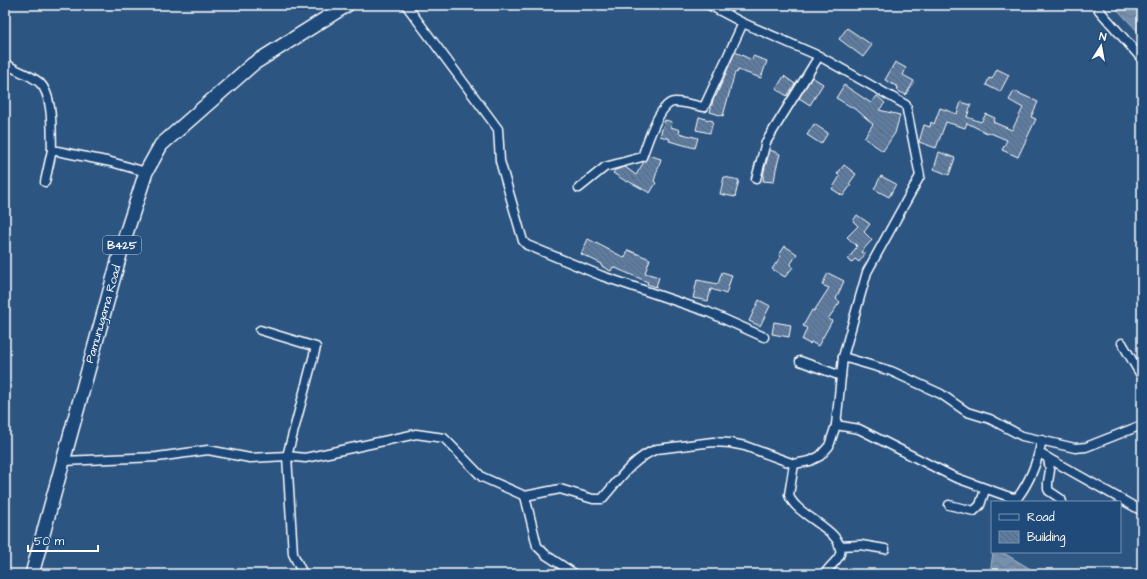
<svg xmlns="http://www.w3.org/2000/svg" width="1147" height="579" font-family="'Architects Daughter',sans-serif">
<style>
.water{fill:url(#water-waves);stroke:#acbcce}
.building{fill:url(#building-back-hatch);stroke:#fff}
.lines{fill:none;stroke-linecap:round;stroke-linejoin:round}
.minor-casing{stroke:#fff;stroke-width:11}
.primary-casing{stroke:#fff;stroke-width:16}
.minor{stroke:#1f4a7a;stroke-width:8}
.primary{stroke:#1f4a7a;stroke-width:13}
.labels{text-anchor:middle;stroke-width:3;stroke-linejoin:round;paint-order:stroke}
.shield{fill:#1f4a7a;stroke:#bcc9d7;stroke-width:1}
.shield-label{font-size:11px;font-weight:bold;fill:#fff}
.street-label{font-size:12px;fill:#fff;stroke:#1f4a7a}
</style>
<defs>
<pattern id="water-waves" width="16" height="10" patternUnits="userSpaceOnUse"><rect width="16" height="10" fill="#748fad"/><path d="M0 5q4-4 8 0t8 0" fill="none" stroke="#66788b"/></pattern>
<pattern id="building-back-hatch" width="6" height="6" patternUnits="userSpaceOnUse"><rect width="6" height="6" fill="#5e7c9f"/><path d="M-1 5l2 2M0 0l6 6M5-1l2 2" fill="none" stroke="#56667a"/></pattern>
</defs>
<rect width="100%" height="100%" fill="#2c5582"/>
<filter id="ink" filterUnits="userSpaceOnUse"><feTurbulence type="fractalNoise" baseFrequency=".025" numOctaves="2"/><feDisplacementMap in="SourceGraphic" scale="8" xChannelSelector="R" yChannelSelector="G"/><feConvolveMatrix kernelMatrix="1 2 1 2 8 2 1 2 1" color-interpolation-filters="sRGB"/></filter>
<g filter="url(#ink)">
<g class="water">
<path d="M1113 5H1142V36Z"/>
<path d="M993 552H1002L1039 574H990Z"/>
</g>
<g class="building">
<path d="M847 28 872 45 863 57 839 39Z"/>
<path d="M735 52 752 60 753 56 767 61 761 78 738 70 737 73 735 72 723 116 710 112 713 100 715 96H716Z"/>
<path d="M895 62 906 68 903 75 914 81 906 95 896 90 898 87 885 80Z"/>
<path d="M997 69 1009 75 1000 92 986 85 989 78 992 79Z"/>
<path d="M784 76 795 84 787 96 776 89Z"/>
<path d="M812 77 823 84 810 105 799 98Z"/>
<path d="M844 85 871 103 877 96 885 103 879 110 900 115 895 133 883 151 864 138 873 124 858 111 836 98Z"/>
<path d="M1014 91 1038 102 1031 117 1036 119 1018 157 1002 150 1007 140 988 132 987 133 967 123 965 128 946 122 936 148 919 142 924 125 930 127 931 122 934 124 940 108 957 114 961 102 971 105 967 117 981 122 986 114 995 118 993 122 1012 130 1023 108 1009 100Z"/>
<path d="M699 117 713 121 710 133 696 130Z"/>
<path d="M665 120 672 122 671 127 680 130 679 133 698 138 695 148 669 141 670 139 660 136Z"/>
<path d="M814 124 828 133 821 144 807 135Z"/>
<path d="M770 150 780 154 776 169 774 182 763 181 764 171Z"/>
<path d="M939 152 955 158 949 175 934 169Z"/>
<path d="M648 155 661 159 654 181 656 183 650 193 628 181 627 182 613 173 615 170 625 167 636 175Z"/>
<path d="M844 165 856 174 849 184 851 185 843 196 832 189 840 176 837 174Z"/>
<path d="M881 176 896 184 889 197 874 189Z"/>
<path d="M724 177 739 180 735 197 720 194Z"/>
<path d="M857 215 870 224 864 232 872 240 861 252 865 254 859 262 855 259 851 263 848 260 857 246 847 237 858 226 853 221Z"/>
<path d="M588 239 625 258 628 250 650 259 645 273 659 277 656 287 647 284 648 282 613 267 611 271 601 266 602 264 581 254Z"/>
<path d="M785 246 797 254 790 265 793 267 785 277 772 269 781 256 779 255Z"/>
<path d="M722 272 732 275 726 294 711 289 708 301 693 298 697 280 718 284Z"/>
<path d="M828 273 844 281 836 299 840 302 828 319 832 321 818 346 811 342 810 344 802 340 807 328 803 326 812 310 814 311 829 288 822 285Z"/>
<path d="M759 300 770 306 760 326 749 321Z"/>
<path d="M774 322 791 325 789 337 772 334Z"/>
</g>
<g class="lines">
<defs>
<g id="minor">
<path d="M406 5 498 129 500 161 523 241 527 245 602 276 708 312 764 337"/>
<path d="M1099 10 1142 59"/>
<path d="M5 63C15 71 30 74 40 83 54 97 51 132 52 150L111 162 146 172"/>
<path d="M756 179 766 142 819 56"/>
<path d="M45 182 52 150"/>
<path d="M579 188 605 167 642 157C647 144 659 103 674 102 682 101 696 106 704 107L743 23"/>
<path d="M260 330 316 347 287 456 293 554 303 574"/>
<path d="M1122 343 1142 377"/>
<path d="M843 357 891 371 941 394 967 412 990 419 1022 436 1075 448 1086 447 1142 425"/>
<path d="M800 361 841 376"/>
<path d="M836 425 859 429 954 477 1004 495 1013 498 1018 497C1030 481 1038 459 1042 440"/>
<path d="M1039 453 1142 511"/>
<path d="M1048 458 1050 470 1048 482V489L1049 491 1061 499 1062 502"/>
<path d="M63 461 157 457 208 450 250 458 287 456 305 458 416 434 444 438 482 477 525 496 560 489 593 499H602C618 481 633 458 657 449L713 442 730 443 745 446 794 464 810 461 820 456 829 446 836 425 843 357 867 272 920 176 906 105 819 56 743 23 709 5"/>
<path d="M794 464 789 495C795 516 845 530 840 554 838 561 828 567 825 574"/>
<path d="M525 496 537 546 546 555 575 574"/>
<path d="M949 505 974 511 980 505 985 490"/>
<path d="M839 546 861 545 885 549"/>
</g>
<path id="primary" d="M32 574 124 240 146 172 161 145 253 64 347 5"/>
</defs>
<use href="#minor" class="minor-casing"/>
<use href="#primary" class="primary-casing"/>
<use href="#minor" class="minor"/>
<use href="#primary" class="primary"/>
</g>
</g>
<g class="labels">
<rect class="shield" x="103" y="236" width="38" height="18" rx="3"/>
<g class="shield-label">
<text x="122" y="249">B425</text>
</g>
<g class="street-label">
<text transform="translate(103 314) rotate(-74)" y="4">Pamunugama Road</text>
</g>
</g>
<rect width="1147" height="579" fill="none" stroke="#1f4a7a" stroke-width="20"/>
<rect x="10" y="10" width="1127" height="559" fill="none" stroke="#fff" stroke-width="1.5" filter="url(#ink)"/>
<rect x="991" y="501" width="130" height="52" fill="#1f4a7a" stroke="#7992af"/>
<rect x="999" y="514" width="20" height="6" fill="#1f4a7a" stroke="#7992af"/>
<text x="1027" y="521" font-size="12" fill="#ffffff">Road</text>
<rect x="999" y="531" width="20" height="12" fill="url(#building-back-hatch)" stroke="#7992af"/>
<text x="1027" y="541" font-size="12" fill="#ffffff">Building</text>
<g transform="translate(1101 46) rotate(11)" stroke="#1f4a7a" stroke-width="3" paint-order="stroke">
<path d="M0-3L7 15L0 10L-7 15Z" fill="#ffffff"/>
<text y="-6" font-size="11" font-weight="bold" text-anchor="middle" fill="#ffffff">N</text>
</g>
<path d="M28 545v6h70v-6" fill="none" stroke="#ffffff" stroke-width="2"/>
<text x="34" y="545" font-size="12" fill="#ffffff" stroke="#1f4a7a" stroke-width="3" paint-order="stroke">50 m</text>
</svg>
